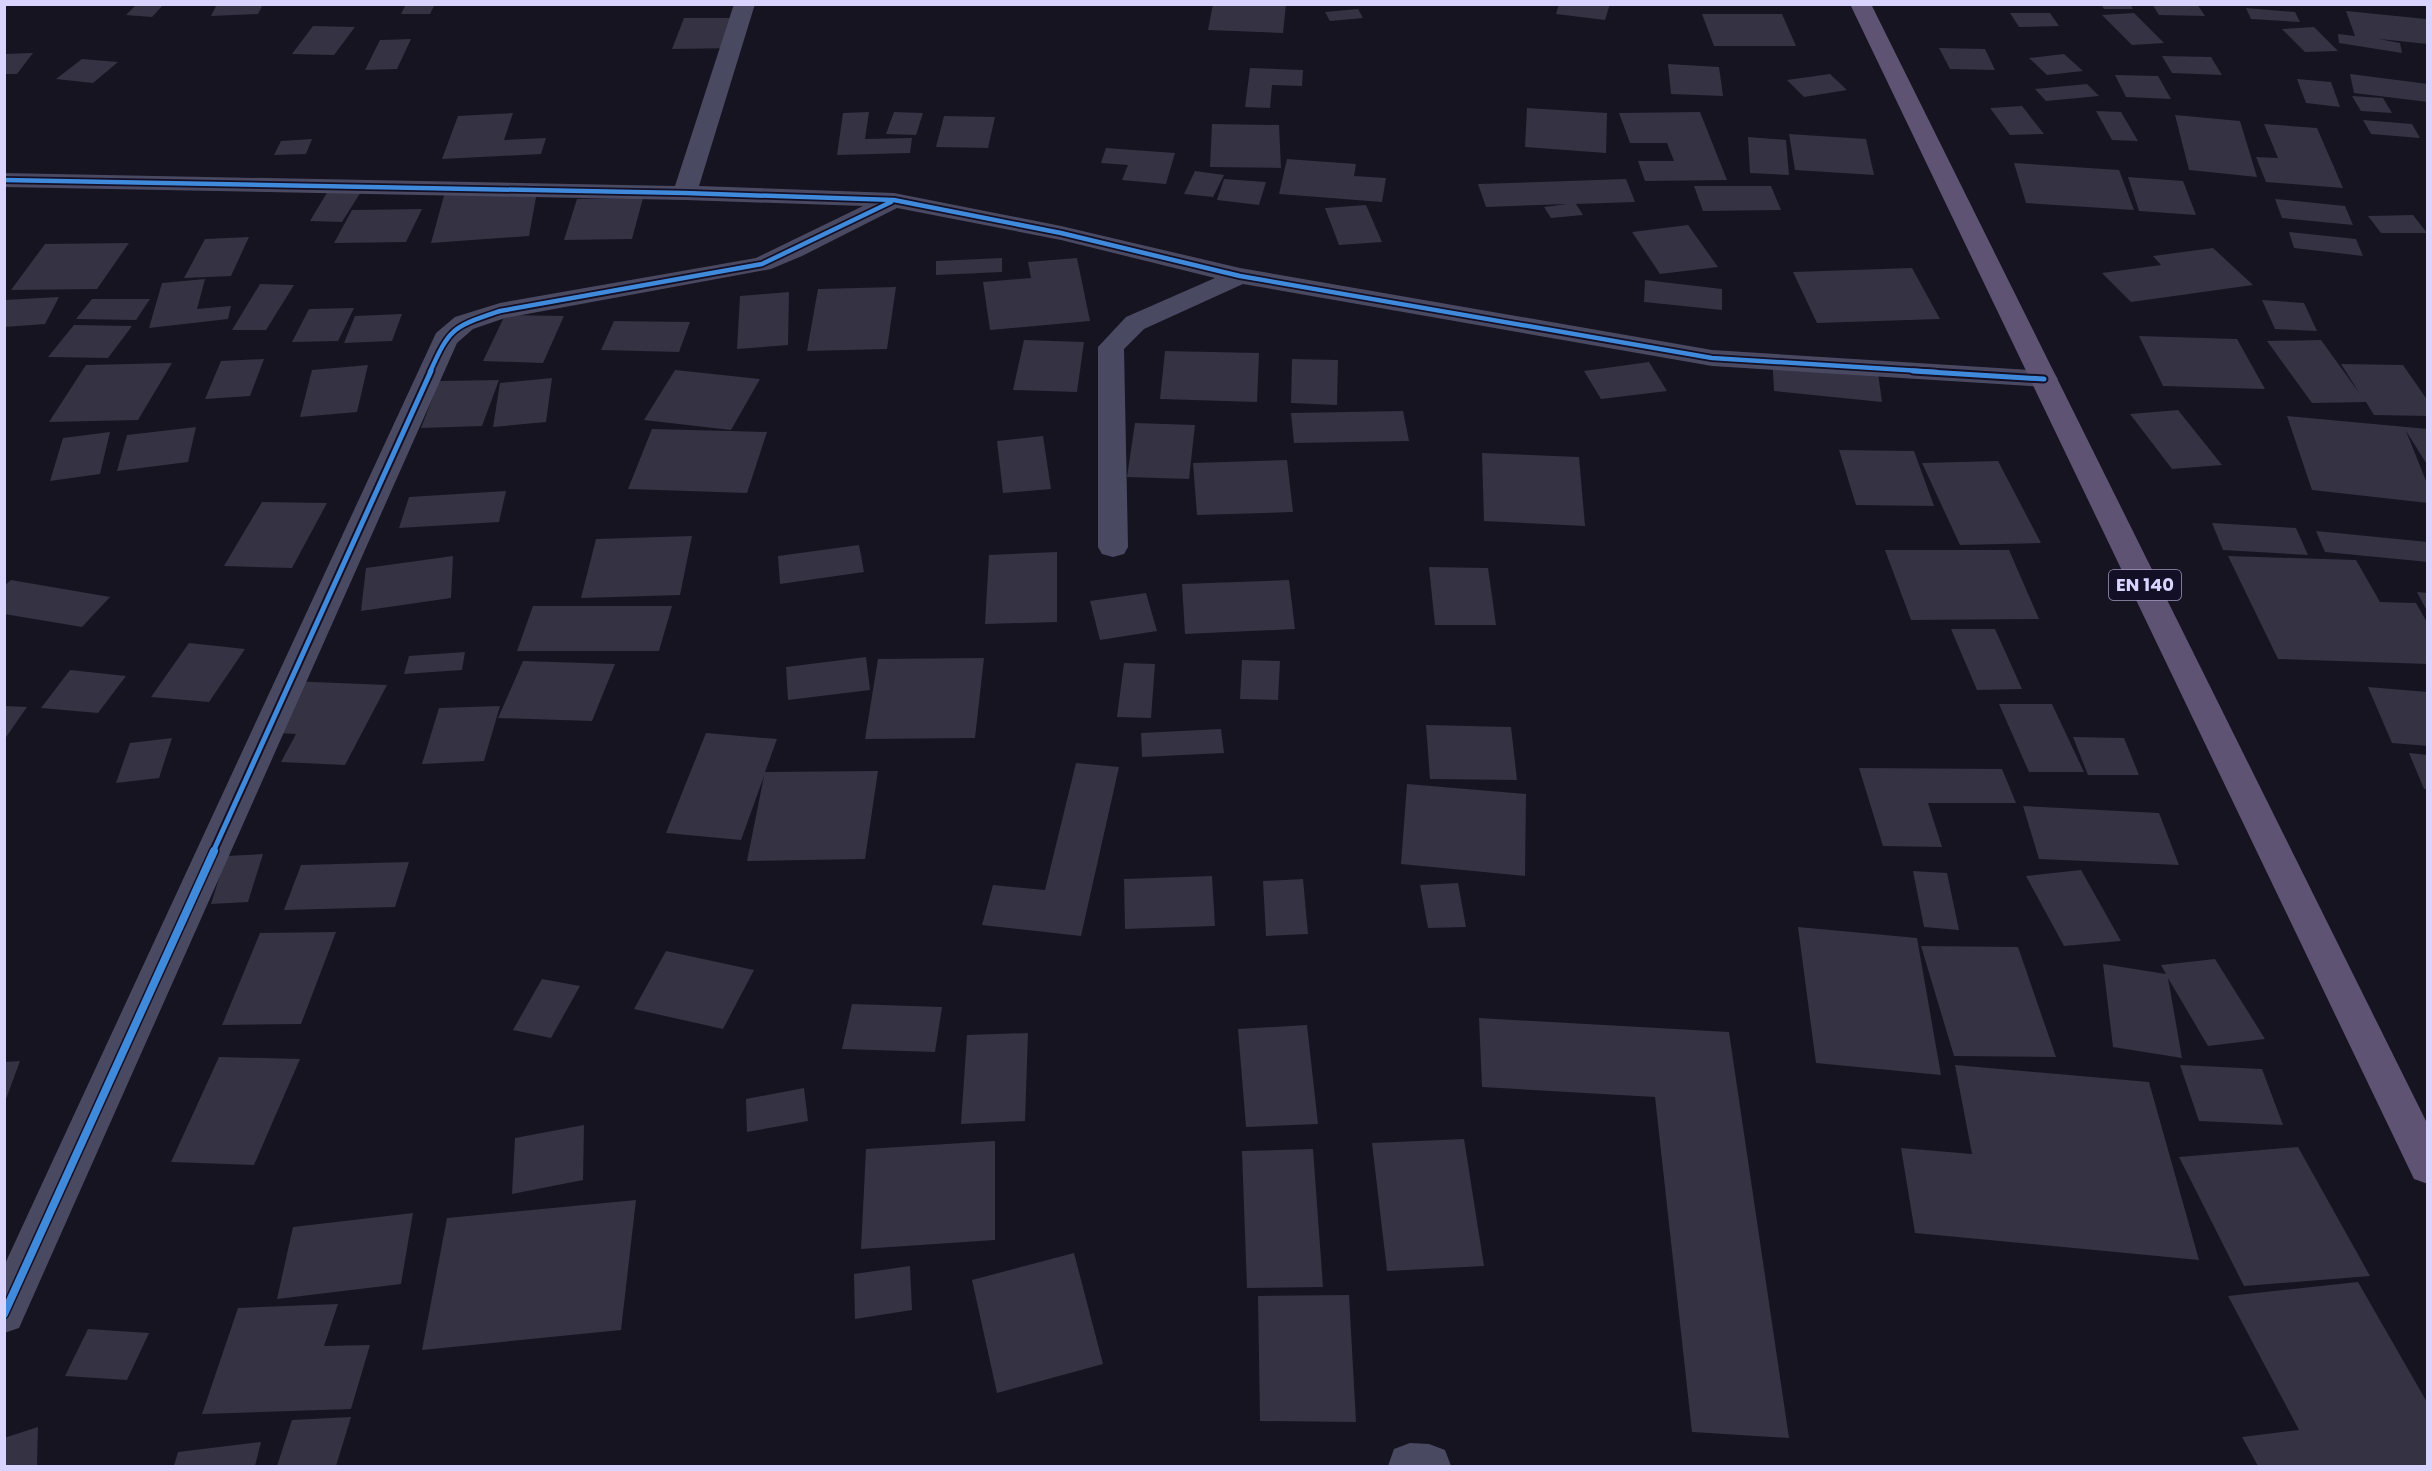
<svg xmlns="http://www.w3.org/2000/svg" width="2432" height="1471" font-family="Poppins,sans-serif">
<style>
.building{fill:#343243}
.lines{fill:none;stroke-linecap:round;stroke-linejoin:round}
.street{fill:#4a4962;fill-rule:evenodd}
.primary{fill:#5e5373;fill-rule:evenodd}
.cycleway-far2-casing{stroke:#130f26;stroke-width:8}
.cycleway-far1-casing{stroke:#130f26;stroke-width:9}
.cycleway-casing{stroke:#130f26;stroke-width:11}
.cycleway-far2{stroke:#408adc;stroke-width:4.5}
.cycleway-far1{stroke:#408adc;stroke-width:5}
.cycleway{stroke:#408adc;stroke-width:8}
.labels{text-anchor:middle;stroke-width:4.5;stroke-linejoin:round;paint-order:stroke}
.shield{fill:#130f26;stroke:#9e99be;stroke-width:1.5}
.shield-label{font-size:18px;font-weight:bold;fill:#d9d4ff}
</style>
<rect width="100%" height="100%" fill="#161421"/>
<g class="building">
<path d="M137 4H164L152 17 126 15Z"/>
<path d="M217 4H263L258 14 211 16Z"/>
<path d="M406 4H435L430 14H401Z"/>
<path d="M1213 4H1286L1283 33 1208 30Z"/>
<path d="M1559 4H1610L1605 20 1556 14Z"/>
<path d="M2101 4H2130L2133 9H2104Z"/>
<path d="M2152 4H2197L2205 16 2159 15Z"/>
<path d="M2246 8 2295 12 2300 22 2251 19Z"/>
<path d="M1358 9 1363 18 1330 21 1325 12Z"/>
<path d="M2346 11 2426 19 2428 44 2379 39 2400 43 2402 53 2339 43 2338 34 2355 36Z"/>
<path d="M2010 13H2050L2059 26 2019 27Z"/>
<path d="M2134 13 2164 43 2132 45 2102 15Z"/>
<path d="M1702 14H1782L1796 46H1714Z"/>
<path d="M684 18H750L741 48 672 49Z"/>
<path d="M313 26 355 27 334 55 292 54Z"/>
<path d="M2314 27 2338 51 2305 52 2282 29Z"/>
<path d="M411 39 397 69 365 70 380 40Z"/>
<path d="M1939 48 1985 49 1995 70 1950 69Z"/>
<path d="M33 53 17 74H4V54Z"/>
<path d="M2064 54 2083 71 2047 75 2029 58Z"/>
<path d="M2162 56 2211 57 2222 75 2172 73Z"/>
<path d="M82 59 118 62 93 83 56 79Z"/>
<path d="M1668 64 1719 67 1723 96 1671 94Z"/>
<path d="M1250 68 1303 70 1302 86 1272 85 1270 108 1245 107Z"/>
<path d="M1830 74 1847 90 1804 97 1787 80Z"/>
<path d="M2350 74 2428 84V102L2354 93Z"/>
<path d="M2115 75 2158 76 2171 99 2126 97Z"/>
<path d="M2297 79 2331 82 2340 107 2306 103Z"/>
<path d="M2087 84 2099 96 2046 101 2035 89Z"/>
<path d="M2352 96 2383 98 2392 113 2361 111Z"/>
<path d="M2022 106 2044 134 2010 135 1990 108Z"/>
<path d="M1527 108 1607 113 1606 153 1525 147Z"/>
<path d="M2096 111 2121 112 2138 141 2112 140Z"/>
<path d="M869 112 865 139 912 138 910 153 837 155 843 113Z"/>
<path d="M894 112 923 113 916 135 886 134Z"/>
<path d="M1700 112 1727 180 1645 181 1638 161H1674L1667 143H1630L1619 113Z"/>
<path d="M513 113 504 140 546 138 541 154 442 159 458 116Z"/>
<path d="M2175 115 2240 121 2257 177 2189 170Z"/>
<path d="M944 116 995 117 988 148 936 147Z"/>
<path d="M2363 120 2412 124 2420 138 2371 134Z"/>
<path d="M1212 124 1279 125 1281 168 1210 167Z"/>
<path d="M2264 124 2317 128 2343 188 2266 182 2256 157 2278 158Z"/>
<path d="M1789 134 1866 139 1874 175 1795 170Z"/>
<path d="M1748 137 1786 140 1789 175 1750 173Z"/>
<path d="M312 139 306 154 274 155 281 141Z"/>
<path d="M1106 148 1175 153 1166 184 1122 180 1128 165 1101 163Z"/>
<path d="M1287 159 1356 164 1354 176 1386 178 1382 202 1279 194Z"/>
<path d="M2014 163 2119 170 2134 210 2026 203Z"/>
<path d="M1195 171 1224 175 1213 197 1184 194Z"/>
<path d="M2128 177 2183 181 2196 215 2139 211Z"/>
<path d="M1224 179 1266 182 1259 205 1217 200Z"/>
<path d="M1626 179 1635 202 1576 204 1583 215 1551 218 1544 207 1567 204 1486 207 1478 184Z"/>
<path d="M331 186 364 187 342 222 310 221Z"/>
<path d="M538 186 529 236 431 243 445 192Z"/>
<path d="M1694 186H1771L1781 210 1703 211Z"/>
<path d="M643 198 632 239 564 240 577 199Z"/>
<path d="M2275 199 2345 206 2353 225 2282 218Z"/>
<path d="M1366 205 1382 242 1339 245 1325 208Z"/>
<path d="M422 209 406 242 334 243 352 210Z"/>
<path d="M2413 215 2427 233H2381L2368 216Z"/>
<path d="M1688 225 1718 267 1660 274 1632 232Z"/>
<path d="M2289 232 2356 239 2363 256 2294 248Z"/>
<path d="M249 237 231 276 184 278 205 239Z"/>
<path d="M129 243 97 289 11 290 45 244Z"/>
<path d="M2213 248 2253 285 2131 302 2102 273 2161 265 2153 256Z"/>
<path d="M1002 258V272L936 275V261Z"/>
<path d="M1077 258 1090 321 990 330 983 282 1031 278 1028 262Z"/>
<path d="M1912 268 1940 319 1817 323 1793 272Z"/>
<path d="M205 279 197 309 231 306 228 319 149 328 162 283Z"/>
<path d="M1645 280 1722 289V310L1644 302Z"/>
<path d="M260 284 294 285 266 330H232Z"/>
<path d="M896 287 887 349 807 351 818 289Z"/>
<path d="M789 292 788 345 737 349 740 296Z"/>
<path d="M59 297 45 324 4 327V300Z"/>
<path d="M92 299H150L136 320 76 319Z"/>
<path d="M2262 300 2304 303 2317 331 2275 329Z"/>
<path d="M354 308 338 341 292 342 309 309Z"/>
<path d="M402 314 392 341 344 343 355 316Z"/>
<path d="M505 315 564 316 543 363 483 361Z"/>
<path d="M614 321 690 322 679 352 601 350Z"/>
<path d="M74 325 132 326 108 358 48 357Z"/>
<path d="M2139 336 2237 339 2265 389 2163 386Z"/>
<path d="M1024 340 1084 342 1077 392 1013 390Z"/>
<path d="M2321 340 2360 394 2341 364 2403 365 2428 401V416L2374 415 2366 402 2312 403 2267 341Z"/>
<path d="M1165 351 1259 353 1257 402 1160 399Z"/>
<path d="M1772 355 1877 366 1882 402 1774 391Z"/>
<path d="M264 359 250 396 205 399 221 361Z"/>
<path d="M1292 359 1338 360 1337 405 1291 403Z"/>
<path d="M1649 362 1667 391 1601 399 1584 371Z"/>
<path d="M172 363 138 420 49 422 86 365Z"/>
<path d="M368 365 357 412 300 417 312 370Z"/>
<path d="M675 370 760 379 731 430 644 420Z"/>
<path d="M552 378 546 422 493 427 500 383Z"/>
<path d="M499 380 482 426 421 428 439 381Z"/>
<path d="M2178 410 2222 465 2172 469 2130 414Z"/>
<path d="M1403 411 1409 441 1294 443 1291 413Z"/>
<path d="M2287 416 2428 429V466L2406 431 2428 486V503L2312 490Z"/>
<path d="M1135 423 1195 425 1189 479 1127 477Z"/>
<path d="M196 427 188 462 117 471 127 435Z"/>
<path d="M652 429 731 431 767 432 747 493 628 489Z"/>
<path d="M110 432 100 474 50 481 63 438Z"/>
<path d="M1043 436 1051 489 1003 493 997 441Z"/>
<path d="M1839 450 1914 451 1934 506 1856 505Z"/>
<path d="M1482 453 1579 457 1585 526 1484 521Z"/>
<path d="M1287 460 1293 512 1197 515 1193 463Z"/>
<path d="M1998 461 2041 543 1960 545 1922 463Z"/>
<path d="M506 491 499 522 399 528 409 497Z"/>
<path d="M262 502 327 503 292 568 224 566Z"/>
<path d="M2212 523 2296 528 2308 555 2223 550Z"/>
<path d="M2316 531 2428 542V562L2325 552Z"/>
<path d="M692 536 680 595 581 598 596 539Z"/>
<path d="M859 545 864 572 780 584 778 556Z"/>
<path d="M1885 550H2009L2039 619 1911 620Z"/>
<path d="M1057 552V622L985 624 989 555Z"/>
<path d="M453 556 451 598 361 611 366 568Z"/>
<path d="M2228 556 2356 560 2380 602 2416 603 2428 624V664L2278 659Z"/>
<path d="M1429 567 1488 568 1496 625H1435Z"/>
<path d="M11 580 110 597 82 627 4 614V586Z"/>
<path d="M1289 580 1295 629 1185 634 1182 584Z"/>
<path d="M2417 592 2428 593V613Z"/>
<path d="M1146 593 1157 631 1100 640 1090 601Z"/>
<path d="M533 606H672L659 651H517Z"/>
<path d="M1951 629H1995L2022 689 1977 690Z"/>
<path d="M189 643 245 649 209 702 151 697Z"/>
<path d="M465 652 462 670 404 674 409 656Z"/>
<path d="M866 657 870 690 788 700 786 667Z"/>
<path d="M984 658 975 738 865 739 878 659Z"/>
<path d="M1242 660 1280 661 1278 700 1240 699Z"/>
<path d="M523 661 615 664 592 721 498 718Z"/>
<path d="M1124 663 1155 664 1151 718 1117 717Z"/>
<path d="M70 670 126 676 98 713 41 708Z"/>
<path d="M289 681 387 685 345 765 281 762 296 734 261 732Z"/>
<path d="M2368 687 2428 692V746L2392 743Z"/>
<path d="M1999 704H2052L2084 772H2029Z"/>
<path d="M4 706 27 707 4 740Z"/>
<path d="M500 706 484 761 422 764 439 708Z"/>
<path d="M1426 725 1511 727 1517 780 1430 779Z"/>
<path d="M1221 729 1224 753 1142 757 1141 733Z"/>
<path d="M706 733 777 739 765 772 878 771 865 859 747 861 764 776 741 840 666 833Z"/>
<path d="M2073 737 2124 738 2139 775H2088Z"/>
<path d="M172 738 159 778 116 783 130 743Z"/>
<path d="M2409 753 2428 755V789H2424Z"/>
<path d="M1076 763 1119 767 1081 936 982 925 993 885 1045 890Z"/>
<path d="M1859 768 2002 769 2016 803H1928L1942 847 1883 846Z"/>
<path d="M1407 784 1526 794 1525 876 1401 864Z"/>
<path d="M2023 806 2159 813 2179 865 2039 859Z"/>
<path d="M263 854 248 902 211 904 226 856Z"/>
<path d="M409 862 395 907 284 910 301 865Z"/>
<path d="M2081 870 2121 941 2064 946 2026 876Z"/>
<path d="M1913 871 1947 873 1959 930 1924 927Z"/>
<path d="M1212 876 1215 926 1125 929 1124 879Z"/>
<path d="M1303 879 1308 934 1266 936 1263 881Z"/>
<path d="M1458 883 1466 927 1428 928 1420 885Z"/>
<path d="M1798 927 1917 938 1941 1075 1816 1063Z"/>
<path d="M336 932 301 1024 222 1025 260 933Z"/>
<path d="M1921 946 2018 947 2056 1057 1954 1056Z"/>
<path d="M666 951 754 970 723 1029 634 1009Z"/>
<path d="M2215 959 2265 1039 2208 1046 2168 978 2182 1058 2113 1047 2103 964 2166 974 2161 965Z"/>
<path d="M542 979 580 986 551 1038 513 1030Z"/>
<path d="M852 1004 942 1007 935 1052 842 1049Z"/>
<path d="M1479 1018 1729 1032 1789 1438 1692 1432 1655 1097 1482 1087Z"/>
<path d="M1307 1025 1318 1124 1246 1127 1238 1029Z"/>
<path d="M1028 1033 1025 1121 961 1124 967 1035Z"/>
<path d="M219 1057 300 1059 254 1165 171 1162Z"/>
<path d="M20 1061 6 1099 4 1100V1062Z"/>
<path d="M1955 1065 2149 1082 2199 1260 1915 1233 1901 1148 1972 1154Z"/>
<path d="M2180 1065 2262 1069 2283 1125 2199 1121Z"/>
<path d="M804 1088 808 1121 747 1132 746 1099Z"/>
<path d="M584 1125 583 1180 512 1194 515 1138Z"/>
<path d="M1464 1139 1484 1266 1387 1271 1372 1143Z"/>
<path d="M995 1141V1240L861 1249 866 1149Z"/>
<path d="M2298 1147 2370 1276 2244 1286 2179 1157Z"/>
<path d="M1313 1149 1323 1287 1247 1288 1242 1151Z"/>
<path d="M636 1200 621 1330 422 1350 447 1218Z"/>
<path d="M413 1213 401 1284 277 1299 293 1227Z"/>
<path d="M1074 1253 1103 1364 997 1393 972 1280Z"/>
<path d="M910 1266 912 1310 855 1319 854 1274Z"/>
<path d="M2358 1282 2428 1404V1466H2258L2242 1437 2299 1430 2228 1296Z"/>
<path d="M1349 1295 1356 1422 1260 1421 1258 1296Z"/>
<path d="M338 1304 324 1346 370 1345 351 1409 202 1414 238 1308Z"/>
<path d="M88 1329 149 1333 127 1380 65 1376Z"/>
<path d="M351 1417 336 1466H277L292 1420Z"/>
<path d="M38 1427 37 1466H4V1438Z"/>
<path d="M261 1442 255 1466H174L178 1452Z"/>
</g>
<g class="lines">
<g class="street">
<path d="M734 4H755L699 186 894 193 1061 226 1240 268 1712 350 2044 371 2054 373 2058 379 2054 385 2044 387 1712 366 1243 284 1144 329 1124 349 1128 547 1124 554 1113 557 1102 554 1098 547V347L1126 317 1215 278 1061 240 897 208 802 256 771 269 505 318 473 329 457 343 19 1328 4 1333V1266L436 333 455 317 500 303 756 258 863 206 685 200 4 187V173L675 186Z"/>
<path d="M1410 1443 1429 1444 1445 1450 1451 1466H1388L1394 1449Z"/>
</g>
<path class="primary" d="M1850 4H1871L2428 1125V1184L2414 1179Z"/>
<defs>
<g id="cycleway-far2">
<path d="M4 180 685 193 894 200 1061 233 1240 276 1712 358 1937 372"/>
<path d="M430 372C450 327 453 327 500 311L762 264 891 202"/>
</g>
<g id="cycleway-far1">
<path d="M1913 371 2044 379"/>
<path d="M213 852 431 371"/>
</g>
<path id="cycleway" d="M4 1314 214 851"/>
</defs>
<use href="#cycleway-far2" class="cycleway-far2-casing"/>
<use href="#cycleway-far1" class="cycleway-far1-casing"/>
<use href="#cycleway" class="cycleway-casing"/>
<use href="#cycleway-far2" class="cycleway-far2"/>
<use href="#cycleway-far1" class="cycleway-far1"/>
<use href="#cycleway" class="cycleway"/>
</g>
<g class="labels">
<rect class="shield" x="2109" y="570" width="72" height="30" rx="4.5"/>
<g class="shield-label">
<text x="2145" y="591">EN 140</text>
</g>
</g>
<rect width="2432" height="1471" fill="none" stroke="#d9d4ff" stroke-width="12"/>
</svg>
